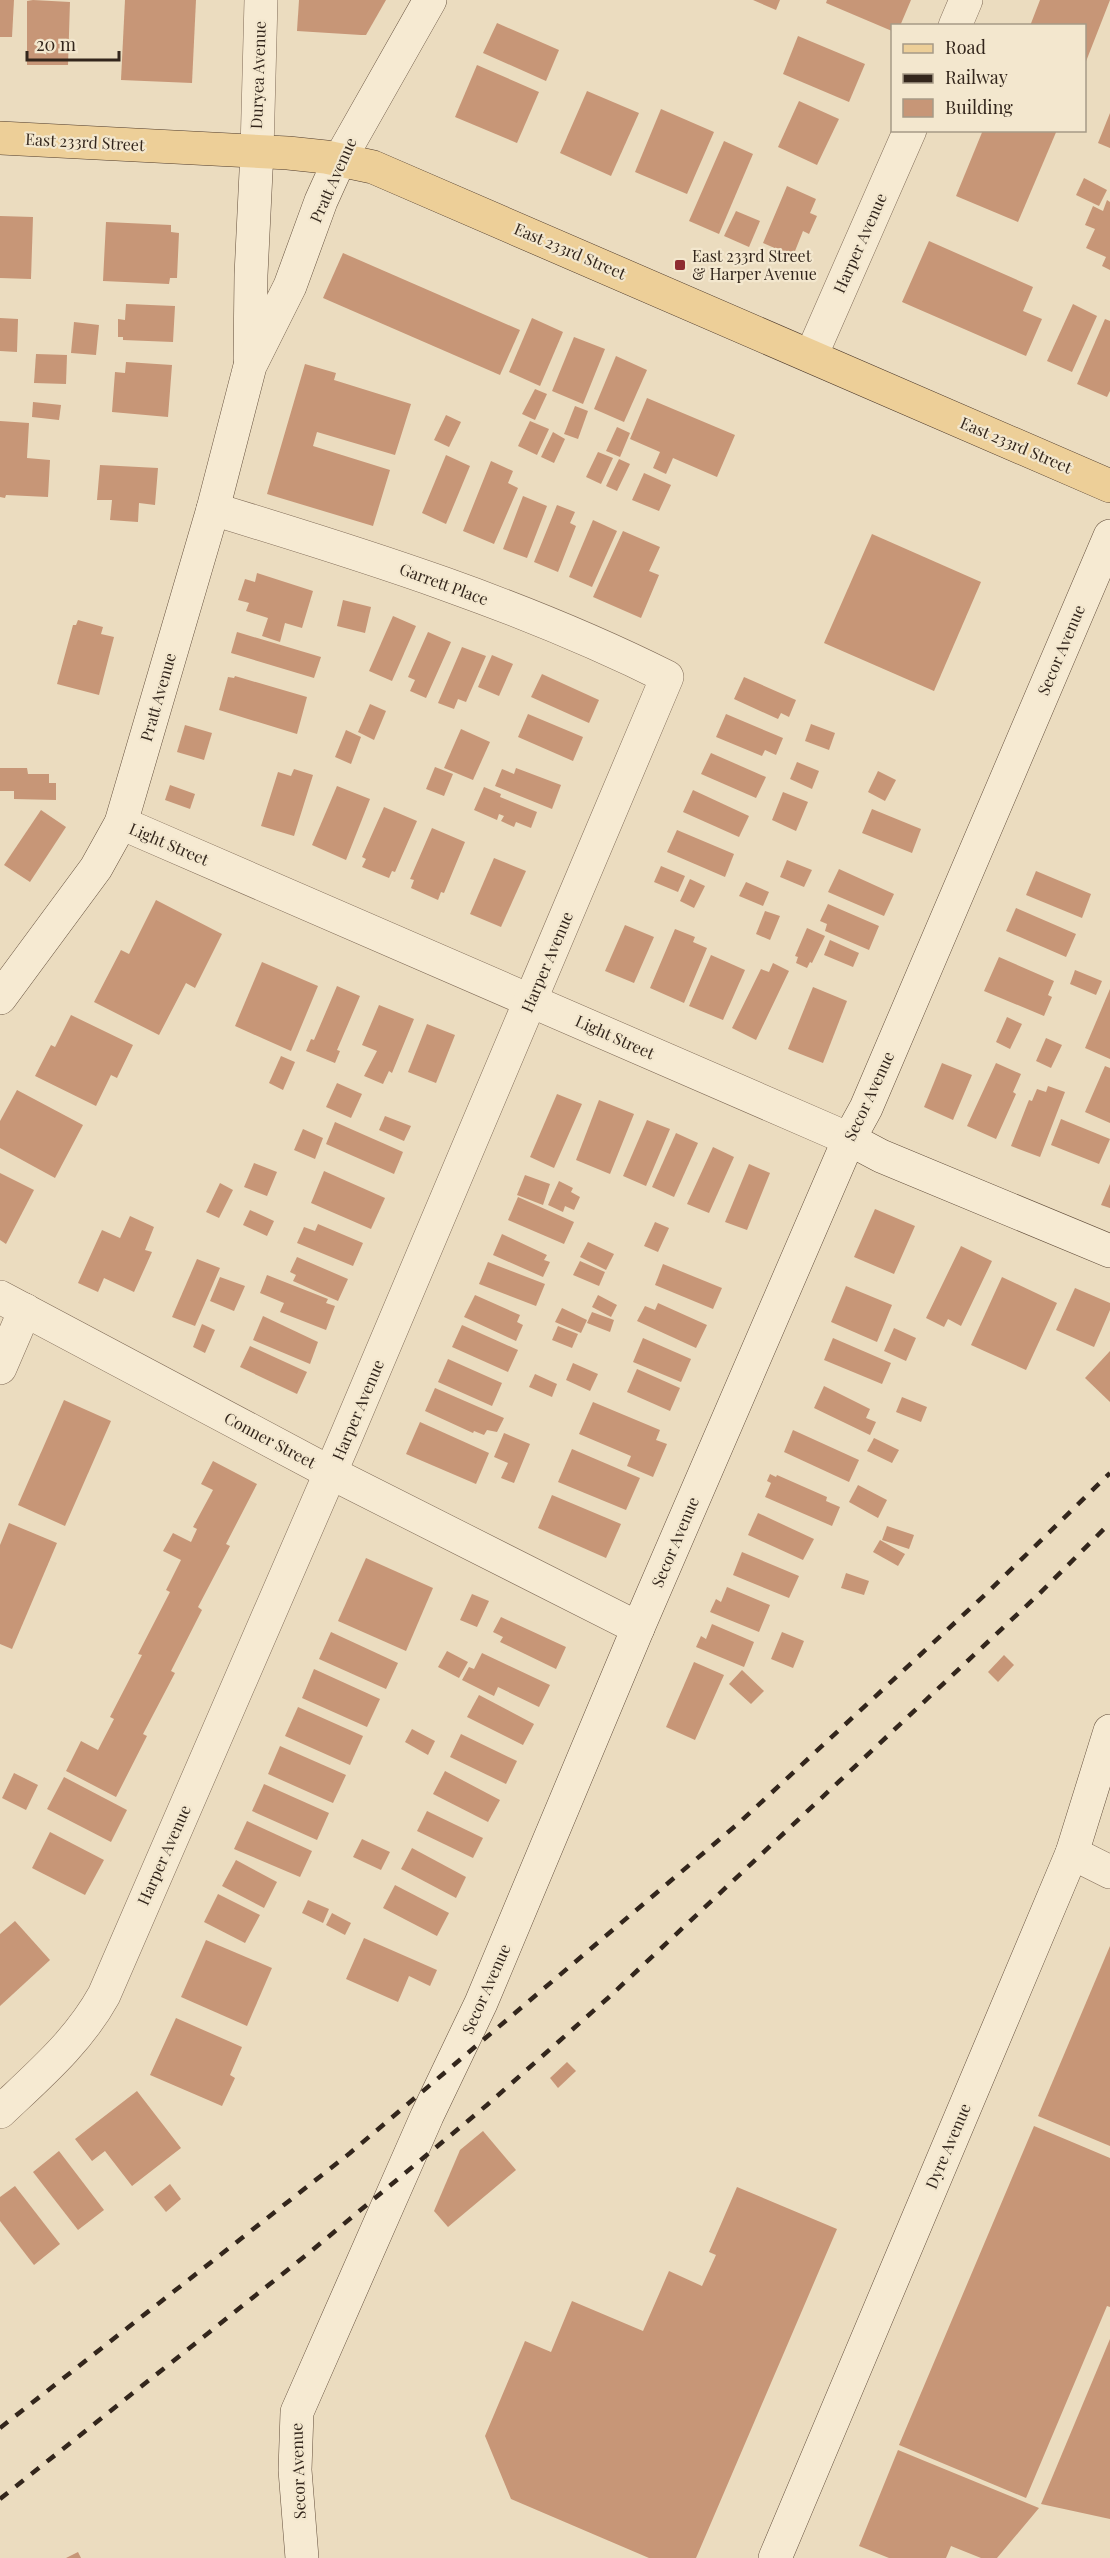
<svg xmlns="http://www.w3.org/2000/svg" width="1110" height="2558" font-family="'Playfair Display',serif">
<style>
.building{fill:#c79677}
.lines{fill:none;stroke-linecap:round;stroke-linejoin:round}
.street-casing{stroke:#826d59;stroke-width:34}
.secondary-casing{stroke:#644f3c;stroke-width:34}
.primary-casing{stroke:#503c2d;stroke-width:34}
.street{stroke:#f6ead2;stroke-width:33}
.secondary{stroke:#f6ead2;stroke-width:33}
.primary{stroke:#edcf98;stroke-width:33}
.rail{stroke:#33261c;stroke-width:4.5;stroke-dasharray:10 10;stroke-linecap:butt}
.poi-dot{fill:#8e2c31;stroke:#f3e7ce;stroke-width:2}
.labels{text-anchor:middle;stroke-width:4.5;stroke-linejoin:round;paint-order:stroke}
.street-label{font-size:16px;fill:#33261c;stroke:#f3e7ce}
.poi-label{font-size:16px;fill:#33261c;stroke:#f3e7ce;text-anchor:start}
</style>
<rect width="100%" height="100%" fill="#ebdcbf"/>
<g class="building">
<path d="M0 0H14L12 37H0Z"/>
<path d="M33 0 70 2 68 65H27V1Z"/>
<path d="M125 0H196L192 83 121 80Z"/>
<path d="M299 0H386L366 35H361L297 31Z"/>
<path d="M753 0H780L776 10Z"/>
<path d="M827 0H911L900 26H892V31L826 3Z"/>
<path d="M1040 0H1110L1085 64 1084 26H1030Z"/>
<path d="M497 23 559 50 546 81 483 53Z"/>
<path d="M798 36 865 64 849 102 783 74Z"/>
<path d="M477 65 539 92 517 143 455 117Z"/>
<path d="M587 91 639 113 611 176 560 153Z"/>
<path d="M799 101 839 119 817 165 778 147Z"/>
<path d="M661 109 714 132 687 194 635 172Z"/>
<path d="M1110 113V148L1098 143Z"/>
<path d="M983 130H1057L1018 222 956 196Z"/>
<path d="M724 141 753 154 719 234 689 221Z"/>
<path d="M1084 178 1107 190 1099 206 1076 195Z"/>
<path d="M787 186 816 199 810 213 817 216 809 234 803 231 793 256 763 243Z"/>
<path d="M1107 200 1110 202V270L1102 266 1106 257 1086 248 1095 229 1085 225 1093 206 1103 211Z"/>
<path d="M736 211 760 221 749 247 724 236Z"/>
<path d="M0 216 33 217 31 279 0 278Z"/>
<path d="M106 222 171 225V232L179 233 177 278H170L169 284 103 281Z"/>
<path d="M929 241 1033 287 1023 311 1042 319 1026 356 902 302Z"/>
<path d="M343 253 520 330 500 375 323 298Z"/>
<path d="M126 304 175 306 173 342 123 340V337H118V319L125 320Z"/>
<path d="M1073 304 1097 316 1072 372 1047 361Z"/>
<path d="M0 318 18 319 17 352 0 351Z"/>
<path d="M532 318 563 332 540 386 509 372Z"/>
<path d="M1105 319 1110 321V391L1107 397 1077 384Z"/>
<path d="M74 322 99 325 96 355 71 353Z"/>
<path d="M574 337 605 349 583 404 552 391Z"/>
<path d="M36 354 67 355 66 384 34 383Z"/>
<path d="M616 356 647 370 624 422 594 409Z"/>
<path d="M126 362 172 365 168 417 112 412 115 372 125 373Z"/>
<path d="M305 364 336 373 334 380 411 404 395 455 317 432 313 446 390 470 373 526 267 494Z"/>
<path d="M535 389 547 394 535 420 522 414Z"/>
<path d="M647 398 735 435 717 477 673 458 666 474 653 468 660 452 630 439Z"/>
<path d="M33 402 61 405 59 420 32 417Z"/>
<path d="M575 406 588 411 578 439 564 434Z"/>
<path d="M446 415 461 422 449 447 434 440Z"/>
<path d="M0 421 29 423 27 458 50 460 48 497 6 495 5 498 0 497Z"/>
<path d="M530 421 549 429 537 455 518 446Z"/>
<path d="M617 427 630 433 620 457 606 451Z"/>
<path d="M553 432 565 439 554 463 541 457Z"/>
<path d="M598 452 613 458 601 484 586 477Z"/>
<path d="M446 455 470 466 446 524 422 513Z"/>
<path d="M619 459 630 464 617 491 606 486Z"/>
<path d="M491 461 513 471 508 483 518 488 494 544 463 531Z"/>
<path d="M100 465 158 468 155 505 139 503 138 522 110 520 112 500H97Z"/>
<path d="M644 473 671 485 659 511 632 500Z"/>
<path d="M523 496 547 506 527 558 503 549Z"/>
<path d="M557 505 575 512 570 523 576 526 558 572 534 562Z"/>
<path d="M593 520 617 531 592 587 569 577Z"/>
<path d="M623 531 660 547 649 571 659 575 641 618 593 597Z"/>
<path d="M872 534 981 582 934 691 824 643Z"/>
<path d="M257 573 313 591 302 628 285 623 280 642 262 636 268 618 246 611 249 603 238 600 245 579 255 582Z"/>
<path d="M343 600 371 607 365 633 337 626Z"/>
<path d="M393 616 416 626 392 681 369 671Z"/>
<path d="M78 620 103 627 101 634 114 637 99 695 57 684 73 625H76Z"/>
<path d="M237 632 321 657 314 678 231 653Z"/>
<path d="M428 632 451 642 426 698 410 691 415 680 408 677Z"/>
<path d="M462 647 486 656 466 702 458 699 454 709 438 703Z"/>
<path d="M492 655 513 664 499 696 478 687Z"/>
<path d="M542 674 599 700 589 723 531 697Z"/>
<path d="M235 676 307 697 297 734 219 710 228 677 234 678Z"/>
<path d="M744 677 796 700 789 717 781 713 778 719 734 699Z"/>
<path d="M370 704 386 711 374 740 358 732Z"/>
<path d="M528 714 583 737 573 761 518 737Z"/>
<path d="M726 714 783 738 776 755 765 750 762 756 716 737Z"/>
<path d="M811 724 835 733 829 750 805 741Z"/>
<path d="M185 725 212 733 204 760 177 752Z"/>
<path d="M461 729 490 742 473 780 444 768Z"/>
<path d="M346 730 361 737 351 764 335 757Z"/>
<path d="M711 753 766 777 756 798 701 774Z"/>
<path d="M797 762 819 771 812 789 790 779Z"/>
<path d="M435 767 453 774 444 796 426 789Z"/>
<path d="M0 768H27L28 774H49V783H56V800L14 799V791H0Z"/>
<path d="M516 768 561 785 552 809 495 786 502 769 514 774Z"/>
<path d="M294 769 313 775 294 836 261 826 278 772 291 776Z"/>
<path d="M878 771 896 780 885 801 868 792Z"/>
<path d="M170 785 195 794 190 809 165 800Z"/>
<path d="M337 786 370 799 346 860 312 845Z"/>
<path d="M484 787 501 794 500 797 537 812 531 828 516 822 514 827 501 821 504 816 499 814 497 820 474 810Z"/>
<path d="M693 790 749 816 739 837 683 812Z"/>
<path d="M783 792 808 802 796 831 772 820Z"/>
<path d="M384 807 417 821 395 872 392 871 389 878 362 867 366 859 362 857Z"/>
<path d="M872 809 921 829 912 853 862 833Z"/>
<path d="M41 810 66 827 30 882 4 865Z"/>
<path d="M432 828 465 842 444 893 441 892 438 900 411 888 414 880 410 879Z"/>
<path d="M677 830 734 854 725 877 667 852Z"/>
<path d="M494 858 526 871 501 927 470 914Z"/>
<path d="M787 860 812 870 804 887 780 877Z"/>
<path d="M661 866 685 876 678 892 654 882Z"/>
<path d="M839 869 894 894 884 916 828 892Z"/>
<path d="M1036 871 1091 894 1082 918 1026 895Z"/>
<path d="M690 879 705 886 694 908 680 901Z"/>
<path d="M746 882 769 892 763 906 739 896Z"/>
<path d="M156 900 222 934 195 988 186 983 159 1035 94 1002 121 950 129 954Z"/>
<path d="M828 904 879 926 869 950 825 931 827 924 820 921Z"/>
<path d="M1016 908 1076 934 1066 957 1006 931Z"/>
<path d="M765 911 780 916 770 940 756 934Z"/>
<path d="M625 925 654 937 634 983 605 971Z"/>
<path d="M807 928 825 936 812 963 810 962 807 968 796 963 798 957 795 956Z"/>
<path d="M675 929 695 937 693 942 707 948 684 1003 650 988Z"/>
<path d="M830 940 859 953 853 967 824 955Z"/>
<path d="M711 955 745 970 723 1020 689 1006Z"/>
<path d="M999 957 1054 981 1048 995 1052 997 1044 1016 984 991Z"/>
<path d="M262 962 318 986 291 1051 235 1026Z"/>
<path d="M773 963 789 971 756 1040 732 1028 761 969 769 972Z"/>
<path d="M1075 970 1102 981 1096 995 1070 984Z"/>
<path d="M337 986 360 996 337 1050 340 1051 335 1063 306 1051 311 1039 314 1040Z"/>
<path d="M813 987 847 1001 823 1063 788 1049Z"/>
<path d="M1110 989V1059L1085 1048Z"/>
<path d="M379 1005 414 1019 392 1073 389 1071 383 1084 364 1076 377 1051 362 1045Z"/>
<path d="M71 1015 133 1045 117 1078 111 1075 96 1106 35 1076 51 1045 55 1047Z"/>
<path d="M1007 1017 1022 1024 1010 1049 996 1042Z"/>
<path d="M427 1024 455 1035 436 1083 408 1072Z"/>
<path d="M1046 1038 1062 1045 1051 1068 1036 1061Z"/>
<path d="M281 1056 295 1062 283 1090 269 1083Z"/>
<path d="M942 1063 972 1075 953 1120 924 1107Z"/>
<path d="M996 1063 1021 1074 1013 1092 1016 1094 996 1139 967 1126Z"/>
<path d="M1105 1066 1110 1068V1123L1085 1112Z"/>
<path d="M337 1083 362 1094 351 1118 326 1107Z"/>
<path d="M1048 1086 1065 1092 1040 1157 1011 1146 1029 1100 1032 1101 1037 1089 1046 1092Z"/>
<path d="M17 1090 83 1125 55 1178 0 1148V1121Z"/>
<path d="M557 1094 582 1104 554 1168 530 1157Z"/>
<path d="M599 1100 634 1114 610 1174 576 1160Z"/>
<path d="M385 1116 411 1126 404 1141 379 1130Z"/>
<path d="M1061 1119 1110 1139 1099 1164 1051 1145Z"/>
<path d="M647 1120 670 1129 646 1186 623 1176Z"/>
<path d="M335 1122 403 1152 394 1174 326 1144Z"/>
<path d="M303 1129 323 1138 315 1159 294 1150Z"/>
<path d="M676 1133 698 1143 674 1197 652 1187Z"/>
<path d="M713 1147 734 1157 709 1213 687 1204Z"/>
<path d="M254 1163 277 1172 267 1196 244 1187Z"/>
<path d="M749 1164 770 1173 747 1230 725 1222Z"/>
<path d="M324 1171 385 1198 371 1229 311 1203Z"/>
<path d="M0 1173 34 1190 6 1244 0 1240Z"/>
<path d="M525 1175 550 1184 543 1205 517 1195Z"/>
<path d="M559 1181 573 1188 571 1192 580 1197 574 1210 565 1206 563 1212 548 1205Z"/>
<path d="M220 1183 233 1190 219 1218 206 1212Z"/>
<path d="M1110 1184V1208L1101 1205Z"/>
<path d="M518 1197 574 1222 564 1244 508 1220Z"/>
<path d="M875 1209 915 1226 894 1274 854 1257Z"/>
<path d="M250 1210 274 1221 267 1236 243 1225Z"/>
<path d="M130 1216 154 1227 145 1250 152 1252 134 1292 104 1278 98 1292 78 1283 102 1230 120 1238Z"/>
<path d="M655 1222 669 1228 658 1252 644 1246Z"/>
<path d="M318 1224 363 1243 353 1266 297 1243 304 1227 315 1231Z"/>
<path d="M502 1234 547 1255 544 1260 550 1262 543 1277 493 1255Z"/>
<path d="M588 1242 614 1254 606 1270 580 1257Z"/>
<path d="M961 1246 992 1261 961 1326 948 1319 944 1327 926 1318Z"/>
<path d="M297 1257 348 1279 338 1301 293 1281 296 1275 290 1272Z"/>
<path d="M197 1259 220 1268 195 1326 172 1317Z"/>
<path d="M580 1261 605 1272 599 1286 573 1275Z"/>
<path d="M488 1262 545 1284 536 1306 479 1284Z"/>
<path d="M663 1264 722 1288 713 1309 655 1285Z"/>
<path d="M267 1275 328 1299 326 1303 335 1306 326 1330 280 1312 284 1303 260 1293Z"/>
<path d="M220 1277 245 1286 234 1311 210 1301Z"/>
<path d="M1002 1277 1057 1303 1026 1370 971 1345Z"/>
<path d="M846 1286 892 1305 877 1342 831 1322Z"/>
<path d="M1075 1288 1110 1303V1310L1094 1347 1056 1330Z"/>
<path d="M475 1295 520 1315 517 1322 523 1325 516 1341 464 1317Z"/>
<path d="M598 1295 617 1305 611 1317 592 1307Z"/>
<path d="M658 1303 707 1325 696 1348 637 1321 645 1306 655 1310Z"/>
<path d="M562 1308 587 1320 581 1333 555 1322Z"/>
<path d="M592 1312 614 1320 610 1332 587 1323Z"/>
<path d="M263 1316 318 1342 310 1364 253 1340Z"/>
<path d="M202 1324 215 1330 205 1353 193 1347Z"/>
<path d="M462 1325 518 1350 508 1372 452 1347Z"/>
<path d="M558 1326 578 1334 572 1348 552 1340Z"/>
<path d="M894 1328 916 1338 906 1361 884 1351Z"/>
<path d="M643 1338 691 1359 681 1382 633 1362Z"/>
<path d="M833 1338 891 1363 882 1384 824 1360Z"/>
<path d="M250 1346 307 1372 297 1394 240 1367Z"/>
<path d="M1110 1351V1402L1085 1378Z"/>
<path d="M448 1359 502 1383 492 1406 438 1382Z"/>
<path d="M573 1363 598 1374 590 1391 566 1380Z"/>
<path d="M637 1369 680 1388 670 1411 627 1392Z"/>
<path d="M535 1374 557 1384 552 1397 529 1387Z"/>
<path d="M824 1386 870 1409 866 1418 876 1422 870 1435 814 1408Z"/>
<path d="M435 1388 504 1418 497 1432 487 1430 484 1435 474 1431 473 1433 425 1411Z"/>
<path d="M902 1397 927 1407 921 1422 896 1412Z"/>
<path d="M64 1400 111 1421 65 1526 18 1505Z"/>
<path d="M593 1402 660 1430 656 1440 667 1444 653 1477 627 1466 631 1456 579 1434Z"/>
<path d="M420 1422 489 1453 476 1484 406 1454Z"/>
<path d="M793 1430 859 1460 849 1482 784 1452Z"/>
<path d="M504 1433 530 1444 514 1483 501 1478 508 1463 494 1457Z"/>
<path d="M874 1438 899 1450 892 1463 867 1451Z"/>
<path d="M572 1449 640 1478 626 1510 558 1482Z"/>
<path d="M213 1461 257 1484 226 1544 230 1546 198 1607 202 1610 171 1671 175 1673 143 1734 147 1736 116 1797 66 1771 81 1741 98 1750 114 1719 110 1717 142 1655 138 1654 170 1592 166 1590 181 1560 163 1551 173 1533 191 1542 197 1529 193 1527 213 1490 201 1484Z"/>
<path d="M770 1474 776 1477 777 1475 827 1497 826 1501 840 1507 832 1526 765 1497 771 1483 767 1481Z"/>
<path d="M858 1485 887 1500 878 1518 849 1502Z"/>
<path d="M552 1495 621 1524 606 1558 538 1528Z"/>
<path d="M758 1513 814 1539 803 1560 748 1535Z"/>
<path d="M9 1523 57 1543 12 1649 0 1644V1545Z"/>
<path d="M887 1526 914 1535 909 1549 882 1540Z"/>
<path d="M880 1540 905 1554 898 1566 873 1552Z"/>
<path d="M742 1552 799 1576 789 1598 733 1575Z"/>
<path d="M366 1558 433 1588 406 1651 338 1621Z"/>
<path d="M846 1573 869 1581 864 1595 841 1588Z"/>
<path d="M727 1587 770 1605 759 1632 710 1612 716 1599 721 1602Z"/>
<path d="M472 1594 489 1601 477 1627 460 1620Z"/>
<path d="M501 1617 566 1647 556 1669 500 1642 503 1637 493 1632Z"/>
<path d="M712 1624 754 1642 744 1667 696 1647 701 1636 706 1639Z"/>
<path d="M331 1632 398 1663 386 1689 319 1659Z"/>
<path d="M782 1632 804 1641 793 1668 771 1659Z"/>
<path d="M447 1651 468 1662 459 1678 438 1667Z"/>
<path d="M482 1653 550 1685 539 1707 498 1687 494 1696 462 1680 469 1667 474 1669Z"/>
<path d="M1004 1655 1014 1665 998 1682 988 1672Z"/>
<path d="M694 1662 724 1675 695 1740 666 1727Z"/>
<path d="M314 1669 380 1699 367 1727 302 1698Z"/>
<path d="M742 1670 764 1691 751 1704 729 1684Z"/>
<path d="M479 1695 534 1724 523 1745 467 1717Z"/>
<path d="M298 1707 363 1736 350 1765 285 1736Z"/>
<path d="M412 1729 435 1741 428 1755 405 1742Z"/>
<path d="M461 1734 517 1761 506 1784 450 1757Z"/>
<path d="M280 1746 346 1775 333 1803 268 1774Z"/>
<path d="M445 1771 500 1800 488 1822 433 1794Z"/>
<path d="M14 1773 38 1785 26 1810 2 1798Z"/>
<path d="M64 1777 127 1810 111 1842 47 1809Z"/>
<path d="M264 1784 329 1813 317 1840 252 1811Z"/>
<path d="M427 1811 483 1838 473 1858 417 1831Z"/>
<path d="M247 1821 312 1851 300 1877 234 1849Z"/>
<path d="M50 1832 104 1860 85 1895 32 1868Z"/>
<path d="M362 1839 390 1852 381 1870 353 1857Z"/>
<path d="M412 1848 466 1877 456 1898 401 1869Z"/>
<path d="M236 1860 277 1882 264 1908 222 1886Z"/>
<path d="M395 1885 449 1913 437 1936 383 1908Z"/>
<path d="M218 1894 260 1915 245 1943 204 1922Z"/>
<path d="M308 1900 329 1909 323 1923 302 1913Z"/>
<path d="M332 1913 351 1923 345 1935 326 1925Z"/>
<path d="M15 1921 50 1960 0 2006V1934Z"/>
<path d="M364 1938 437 1970 430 1986 409 1976 398 2002 346 1979Z"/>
<path d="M206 1940 272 1968 247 2026 181 1997Z"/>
<path d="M1110 1946V2146L1038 2116Z"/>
<path d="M176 2018 242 2047 230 2075 235 2078 222 2106 150 2075Z"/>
<path d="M567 2062 576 2071 558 2088 550 2078Z"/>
<path d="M137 2091 181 2148 132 2186 105 2151 92 2161 75 2139Z"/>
<path d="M1034 2126 1110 2158V2307L1107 2306 1026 2498 899 2445Z"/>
<path d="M483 2131 516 2170 448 2227 434 2211 460 2150Z"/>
<path d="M59 2151 104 2210 78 2230 33 2172Z"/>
<path d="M170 2184 181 2199 166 2212 154 2197Z"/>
<path d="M15 2186 60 2244 34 2265 0 2221V2197Z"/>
<path d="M737 2187 837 2229 696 2558H649L511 2499 485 2436 525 2341 551 2352 572 2301 643 2331 669 2271 702 2286 716 2255 709 2252Z"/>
<path d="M1110 2339V2519L1041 2504Z"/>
<path d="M898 2450 1039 2508 997 2558H981L951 2546 946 2558H889L859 2546Z"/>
<path d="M78 2552 81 2558H66Z"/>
</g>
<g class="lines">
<defs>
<g id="street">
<path d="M955 26 966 0"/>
<path d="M257 151 261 0"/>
<path d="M811 356 910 130"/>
<path d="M121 823 849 1139"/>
<path d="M0 1297 331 1473 638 1628"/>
<path d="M0 1368 25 1310"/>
<path d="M1072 1853 1110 1872"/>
<path d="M0 2112C39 2075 78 2042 104 1995L345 1439 667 677C523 605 368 556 213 509"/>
</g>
<g id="secondary">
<path d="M250 359 251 275 257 151"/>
<path d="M0 998 96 868 121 823 213 509 250 366 290 286 321 201 340 159 430 0"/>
<path d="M849 1139 881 1156 1110 1251"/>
<path d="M302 2558 295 2470 297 2412 427 2116 481 2003 638 1628 849 1139 866 1108 1110 536"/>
<path d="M775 2558 1072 1853 1110 1731"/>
</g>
<path id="primary" d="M0 138 288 153 326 157 373 167 1110 486"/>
</defs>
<use href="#street" class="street-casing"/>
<use href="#secondary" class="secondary-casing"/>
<use href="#primary" class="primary-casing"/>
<use href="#street" class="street"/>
<use href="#secondary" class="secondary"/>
<use href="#primary" class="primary"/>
<g class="rail">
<path d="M0 2428 350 2153 740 1822 989 1591 1110 1473"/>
<path d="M0 2499 310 2252 487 2105 608 1998 1039 1594 1110 1523"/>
</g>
</g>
<rect class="poi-dot" x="674" y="259" width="12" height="12" rx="3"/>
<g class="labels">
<g class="street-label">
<text transform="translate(258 75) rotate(-88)" y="6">Duryea Avenue</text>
<text transform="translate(85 142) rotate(3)" y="6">East 233rd Street</text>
<text transform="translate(333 180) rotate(-66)" y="6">Pratt Avenue</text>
<text transform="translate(860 243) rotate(-66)" y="6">Harper Avenue</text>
<text transform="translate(570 251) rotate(23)" y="6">East 233rd Street</text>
<text transform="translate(1016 445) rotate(23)" y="6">East 233rd Street</text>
<text transform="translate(444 584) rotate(20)" y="6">Garrett Place</text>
<text transform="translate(1061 650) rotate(-67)" y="6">Secor Avenue</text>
<text transform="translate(158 697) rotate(-74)" y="6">Pratt Avenue</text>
<text transform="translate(169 844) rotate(23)" y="6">Light Street</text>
<text transform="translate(547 962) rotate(-67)" y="6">Harper Avenue</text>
<text transform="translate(615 1037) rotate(24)" y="6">Light Street</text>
<text transform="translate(869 1096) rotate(-65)" y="6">Secor Avenue</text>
<text transform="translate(358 1410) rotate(-67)" y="6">Harper Avenue</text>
<text transform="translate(270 1440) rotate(28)" y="6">Conner Street</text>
<text transform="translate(675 1542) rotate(-67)" y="6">Secor Avenue</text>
<text transform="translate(164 1855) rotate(-66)" y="6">Harper Avenue</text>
<text transform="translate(486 1989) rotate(-66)" y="6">Secor Avenue</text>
<text transform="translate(948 2146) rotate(-67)" y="6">Dyre Avenue</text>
<text transform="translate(298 2471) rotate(-92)" y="6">Secor Avenue</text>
</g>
<g class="poi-label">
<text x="692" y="262">East 233rd Street<tspan x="692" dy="18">&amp; Harper Avenue</tspan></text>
</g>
</g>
<rect x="891" y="24" width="195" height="108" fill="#f3e7ce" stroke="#a69a87" stroke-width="1.5"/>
<rect x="903" y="44" width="30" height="9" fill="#edcf98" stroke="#a69a87" stroke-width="1.5"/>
<text x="945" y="54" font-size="18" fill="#33261c">Road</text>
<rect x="903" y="74" width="30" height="9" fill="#33261c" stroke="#a69a87" stroke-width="1.5"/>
<text x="945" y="84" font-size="18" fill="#33261c">Railway</text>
<rect x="903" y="99" width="30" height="18" fill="#c79677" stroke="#a69a87" stroke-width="1.5"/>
<text x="945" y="114" font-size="18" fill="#33261c">Building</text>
<path d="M27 51v9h92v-9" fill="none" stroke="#33261c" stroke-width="3"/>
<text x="36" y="51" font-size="18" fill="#33261c" stroke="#f3e7ce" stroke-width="4.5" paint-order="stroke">20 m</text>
</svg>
